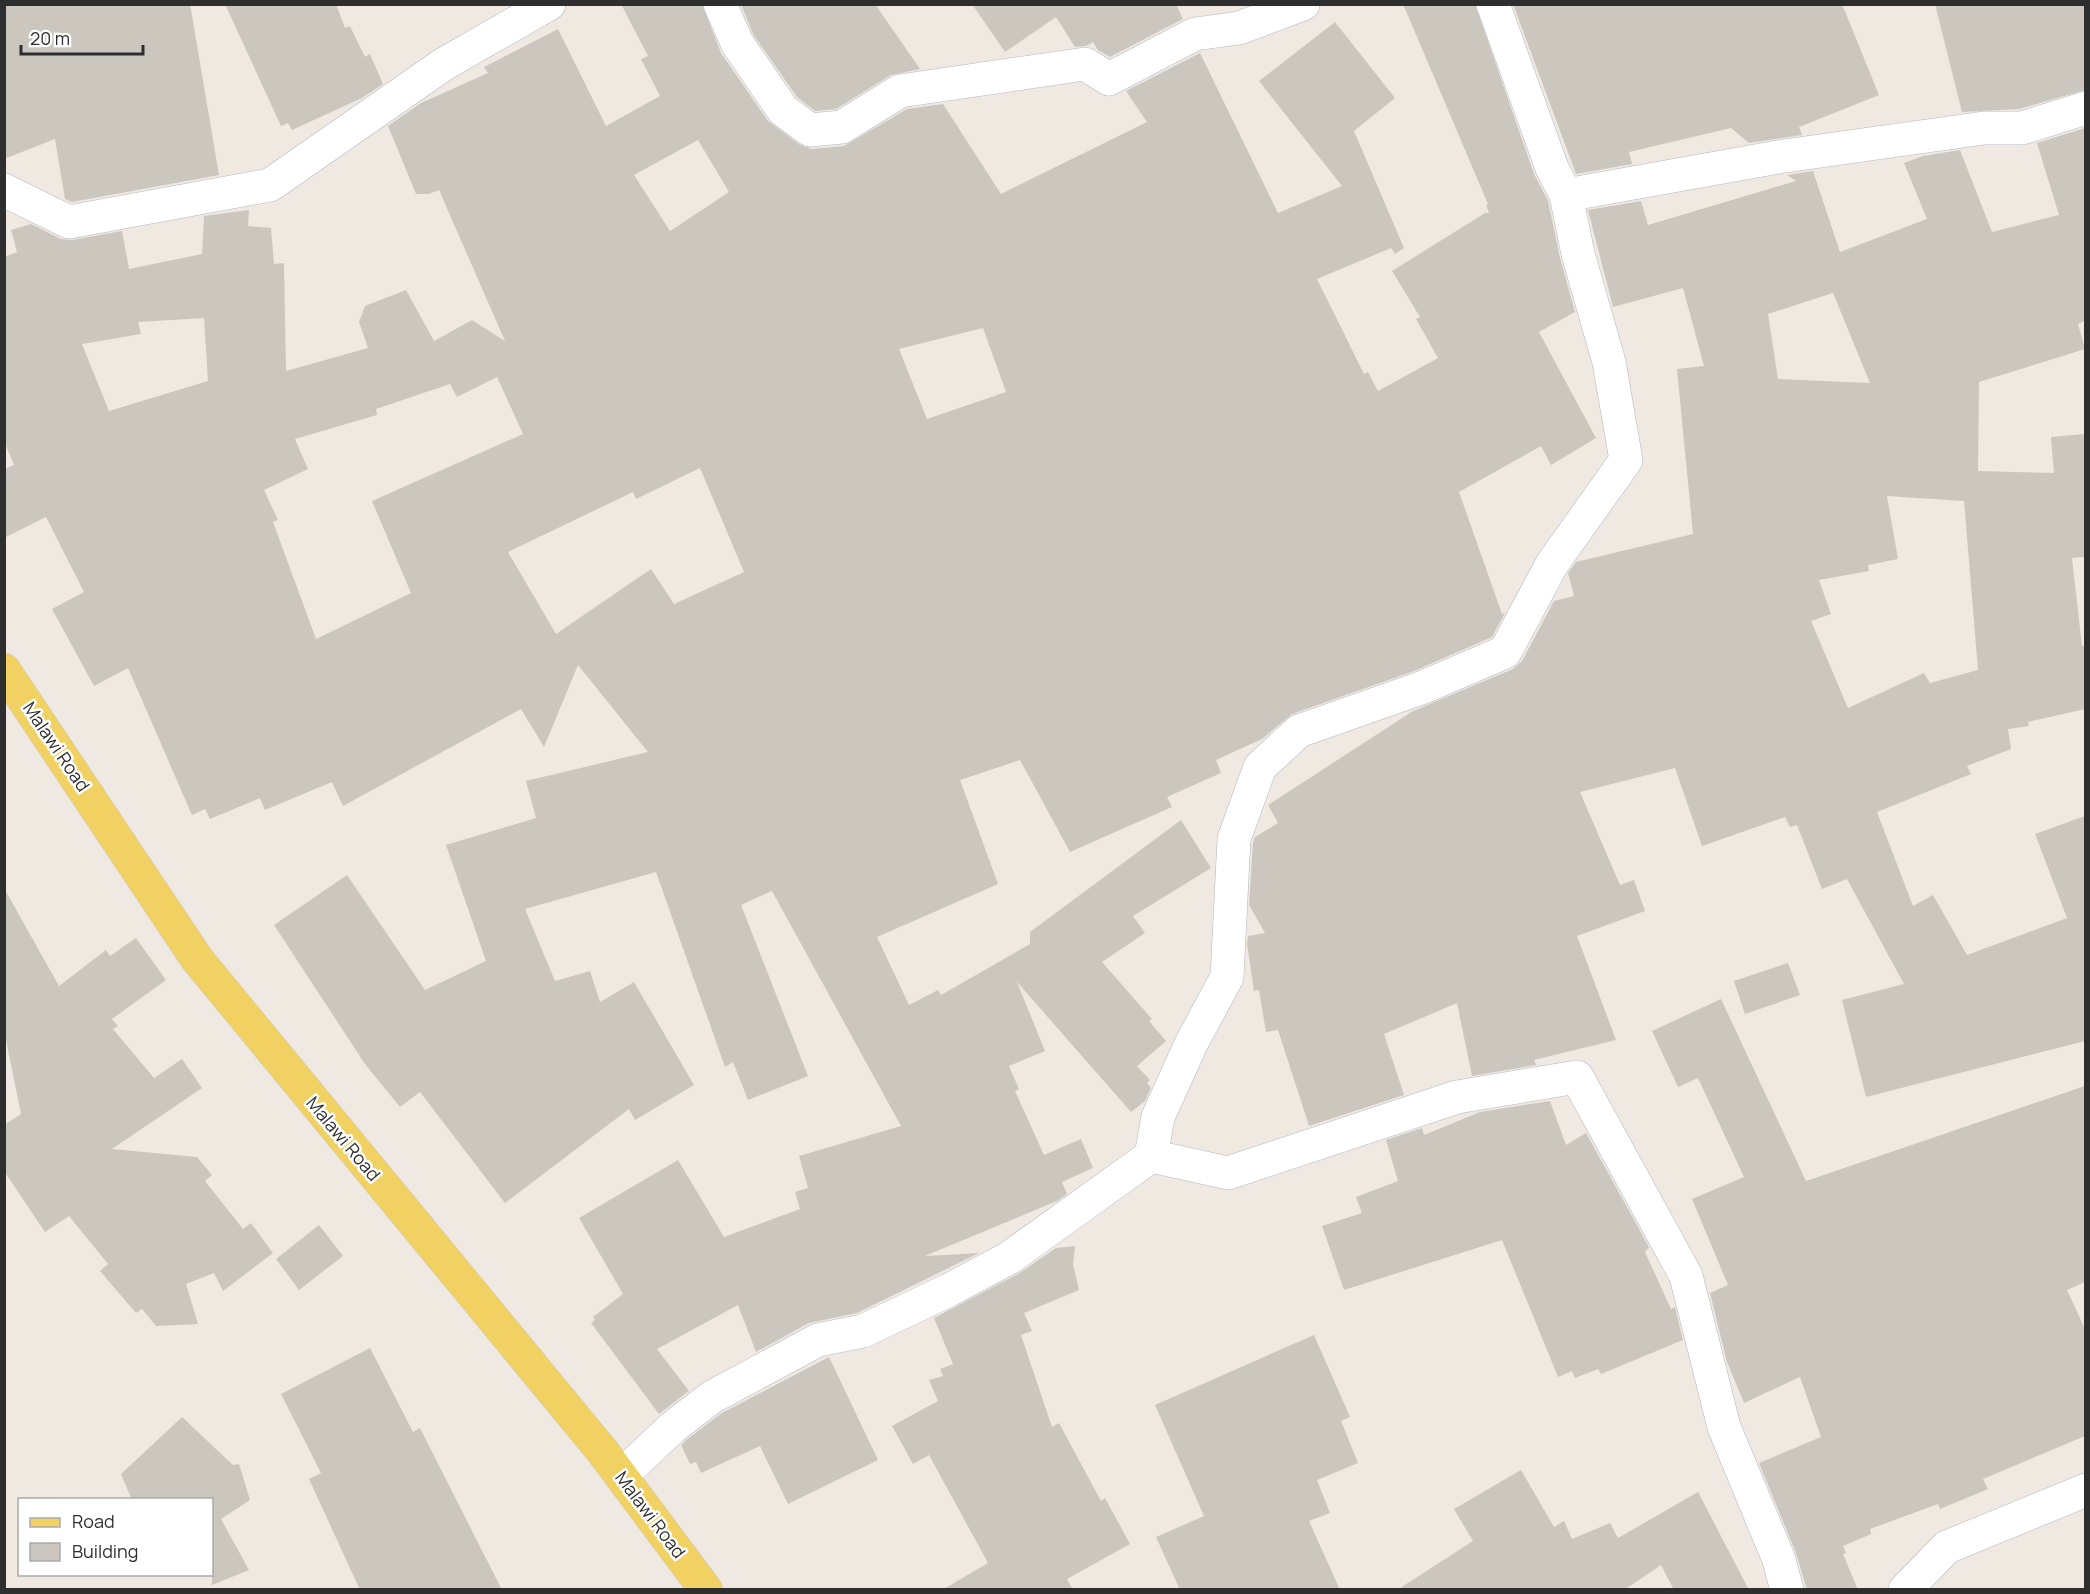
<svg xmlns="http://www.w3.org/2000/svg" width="2090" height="1594" font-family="Manrope,sans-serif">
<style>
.building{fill:#cbc7bf;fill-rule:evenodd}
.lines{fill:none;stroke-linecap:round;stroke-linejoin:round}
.street-casing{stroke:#b4b7c1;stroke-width:34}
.primary-casing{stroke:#c9c9c9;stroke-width:34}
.street{stroke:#fff;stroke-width:33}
.primary{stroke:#f2d163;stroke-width:33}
.labels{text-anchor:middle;stroke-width:5;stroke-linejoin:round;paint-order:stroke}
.street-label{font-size:18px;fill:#2e2e2e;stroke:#fff}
</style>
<rect width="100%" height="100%" fill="#efe9e1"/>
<g class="building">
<path d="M4 4H190L219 175 72 202 65 199 55 139 4 159Z"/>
<path d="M225 4H336L345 28 350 26 365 57 370 54 383 84 362 98 292 130 288 123 281 126Z"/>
<path d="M621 4H702L721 53 768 121 800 145 812 149 844 146 907 109 943 104 1001 194 1147 122 1126 91 1200 53 1278 213 1342 186 1259 81 1335 22 1395 98 1354 131 1404 248 1395 254 1391 248 1317 279 1364 374 1368 372 1378 391 1438 358 1416 319 1420 317 1392 271 1485 213H1489L1486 205 1488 204 1403 4H1475L1534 174 1548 201 1560 258 1575 312 1539 332 1596 438 1551 465 1541 446 1459 492 1502 614 1505 613 1492 637 1414 671 1292 714 1262 739 1216 760 1221 773 1167 797 1172 807 1070 852 1020 760 960 780 998 884 877 937 909 1005 938 990 941 995 1030 944V932L1181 820 1211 868 1133 916 1145 933 1102 962 1152 1019 1149 1021 1166 1041 1137 1066 1150 1080 1147 1083 1151 1088 1145 1101 1131 1112 1017 982 1045 1051 1009 1066 1019 1089 1015 1091 1044 1155 1081 1139 1093 1168 1062 1182 1067 1194 1057 1201 925 1256 979 1253 857 1313 809 1323 756 1352 738 1305 657 1349 689 1391 659 1414 591 1323 595 1320 593 1317 623 1294 579 1218 678 1160 724 1237 800 1209 795 1192 808 1188 799 1156 901 1126 772 891 741 905 808 1076 748 1100 733 1062 725 1067 656 872 525 909 555 981 590 971 600 1002 634 982 694 1085 635 1120 629 1109 505 1203 420 1092 400 1107 365 1064 274 925 347 875 425 990 486 961 446 845 536 818 526 781 648 752 578 665 544 747 521 709 343 806 332 782 265 810 260 798 210 819 205 809 192 815 128 668 94 686 52 609 84 592 46 517 4 538V469L14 465 4 441V257L17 252 11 230 31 224 61 239 72 240 122 231 129 269 202 254 204 216 249 210 248 226 271 228 274 264 284 263 286 371 368 348 359 322 365 306 406 290 434 341 472 320 505 341 439 190 429 194H416L388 126 421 103 488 73 484 67 558 29 606 126 660 96 641 59 648 56ZM698 140 729 192 670 231 634 175ZM204 318 208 381 109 411 82 344 141 334 138 322ZM983 328 1006 392 927 419 899 349ZM497 377 523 434 372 501 411 593 316 639 273 522 278 520 264 490 308 469 295 439 377 415 376 409 450 384 457 397ZM700 468 744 572 674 604 651 569 556 634 508 552 633 492 636 499Z"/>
<path d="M741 4H875L920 69 891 75 836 109 815 111 797 97 753 34Z"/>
<path d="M972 4H1176L1183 19 1110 57 1098 50 1093 42 1086 46 1075 47 1056 17 1005 52Z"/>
<path d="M1513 4H1842L1879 95 1799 127 1802 135 1749 143 1731 128 1629 152 1632 164 1576 174Z"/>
<path d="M1935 4H2085V90L2019 109 1962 112Z"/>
<path d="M2085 128V321L2078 324 2085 349 1979 382 1978 471 2054 473 2051 437 2085 434V557L2072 558 2082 646H2085V709L2028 722 2029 726 2008 729 2011 749 1967 766 1971 774 1877 812 1913 906 1933 895 1967 955 2067 918 2035 834 2085 816V1041L1866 1097 1842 1000 1904 984 1847 879 1822 889 1797 825 1790 827 1785 817 1702 846 1675 768 1580 792 1620 885 1634 880 1645 911 1577 936 1616 1040 1534 1060 1536 1065 1472 1076 1457 1003 1384 1034 1404 1095 1309 1126 1278 1030 1266 1032 1259 990 1254 991 1247 944 1248 936 1265 933 1249 905 1253 843 1255 837 1278 823 1268 805 1413 711 1513 669 1522 661 1554 601 1574 596 1568 573 1576 562 1693 534 1677 369 1704 366 1683 288 1613 307 1588 210 1641 201 1648 225 1796 181 1787 175 1813 171 1840 252 1927 219 1904 163 1923 156 1960 150 1992 232 2059 215 2037 143ZM1833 293 1870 383 1778 379 1768 314ZM1887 496 1964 501 1978 670 1930 683 1924 673 1848 708 1811 621 1831 614 1819 580 1869 571 1868 565 1898 559Z"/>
<path d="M4 888 59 986 106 950 110 956 136 938 166 980 112 1019 118 1026 113 1029 154 1078 182 1059 202 1088 112 1149 197 1157 212 1175 205 1181 243 1229 251 1223 273 1253 223 1291 214 1273 186 1284 198 1324 156 1326 142 1309 136 1313 100 1271 108 1264 69 1216 45 1232 4 1171V1125L21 1114 4 1030Z"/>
<path d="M1788 963 1800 995 1745 1014 1734 981Z"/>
<path d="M1721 999 1806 1181 2085 1086V1282L2067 1290 2085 1329V1436L1983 1479 1988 1489 1940 1509 1938 1504 1870 1529 1871 1534 1843 1546 1846 1553 1843 1554 1858 1590H1807L1796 1553 1759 1463 1821 1437 1800 1377 1744 1403 1727 1362 1710 1293 1728 1285 1692 1199 1744 1177 1698 1078 1678 1087 1652 1031Z"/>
<path d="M1550 1101 1566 1145 1586 1133 1649 1247 1645 1252 1671 1309 1675 1307 1683 1340 1601 1374 1598 1369 1575 1378 1572 1371 1558 1377 1502 1240 1344 1290 1322 1226 1362 1213 1356 1197 1398 1181 1386 1140 1422 1128 1424 1135 1480 1112Z"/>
<path d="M319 1225 343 1256 299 1290 276 1259Z"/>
<path d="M1075 1246 1073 1264 1079 1290 1024 1313 1032 1331 1021 1335 1052 1427 1059 1423 1101 1501 1105 1498 1130 1544 1067 1579 1073 1590H942L988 1563 929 1455 913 1464 892 1426 938 1401 929 1380 943 1376 940 1369 953 1364 934 1318 1018 1274 1056 1248Z"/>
<path d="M1314 1335 1350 1417 1341 1421 1358 1463 1317 1480 1330 1513 1309 1521 1340 1590H1180L1156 1537 1204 1516 1155 1405Z"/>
<path d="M370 1348 413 1432 420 1428 502 1590H360L309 1479 321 1473 281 1394Z"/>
<path d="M829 1357 878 1460 788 1504 760 1446 701 1473 696 1462 690 1464 681 1445 685 1441 722 1413Z"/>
<path d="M182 1417 233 1465 239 1464 250 1500 221 1519 249 1570 212 1585V1500H132L121 1474Z"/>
<path d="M1521 1470 1554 1527 1564 1521 1572 1539 1610 1523 1618 1538 1698 1492 1749 1590H1674L1661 1565 1624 1590H1397L1473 1541 1454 1509Z"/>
</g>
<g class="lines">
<defs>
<g id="street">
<path d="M720 4 737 43 783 110 810 130 842 127 900 91 1085 64 1109 79 1195 34 1239 28 1303 4"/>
<path d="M1493 4 1552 168 1566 195 1778 157 1984 128H2022L2086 108"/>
<path d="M4 190 69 222 270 185 444 64 549 4"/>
<path d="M1151 1156 1228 1173 1457 1097 1577 1077 1686 1276 1724 1427 1779 1560 1787 1590"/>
<path d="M621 1476 673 1427 712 1397 818 1340 863 1331 949 1290 1009 1258 1151 1156 1158 1117 1191 1044 1227 977 1234 839 1260 767 1299 731 1421 688 1505 652 1552 564 1626 460 1609 362 1578 254 1566 195"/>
<path d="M1905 1590 1947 1547 2086 1490"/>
</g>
<path id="primary" d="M4 670 197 959 603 1452 706 1590"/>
</defs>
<use href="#street" class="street-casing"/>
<use href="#primary" class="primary-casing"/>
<use href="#street" class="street"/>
<use href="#primary" class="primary"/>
</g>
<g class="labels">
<g class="street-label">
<text transform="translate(56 747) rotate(56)" y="6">Malawi Road</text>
<text transform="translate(343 1139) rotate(50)" y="6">Malawi Road</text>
<text transform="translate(650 1515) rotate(53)" y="6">Malawi Road</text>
</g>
</g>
<rect width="2090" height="1594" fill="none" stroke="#2e2e2e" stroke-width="12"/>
<rect x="18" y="1498" width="195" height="78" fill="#ffffff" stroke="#ababab" stroke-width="1.5"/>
<rect x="30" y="1518" width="30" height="9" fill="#f2d163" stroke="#ababab" stroke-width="1.5"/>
<text x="72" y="1528" font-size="18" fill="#2e2e2e">Road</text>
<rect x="30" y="1543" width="30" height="18" fill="#cbc7bf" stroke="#ababab" stroke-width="1.5"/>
<text x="72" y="1558" font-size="18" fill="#2e2e2e">Building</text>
<path d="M21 45v9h122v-9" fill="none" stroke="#2e2e2e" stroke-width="3"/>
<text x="30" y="45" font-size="18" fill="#2e2e2e" stroke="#ffffff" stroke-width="4.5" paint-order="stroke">20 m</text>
</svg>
